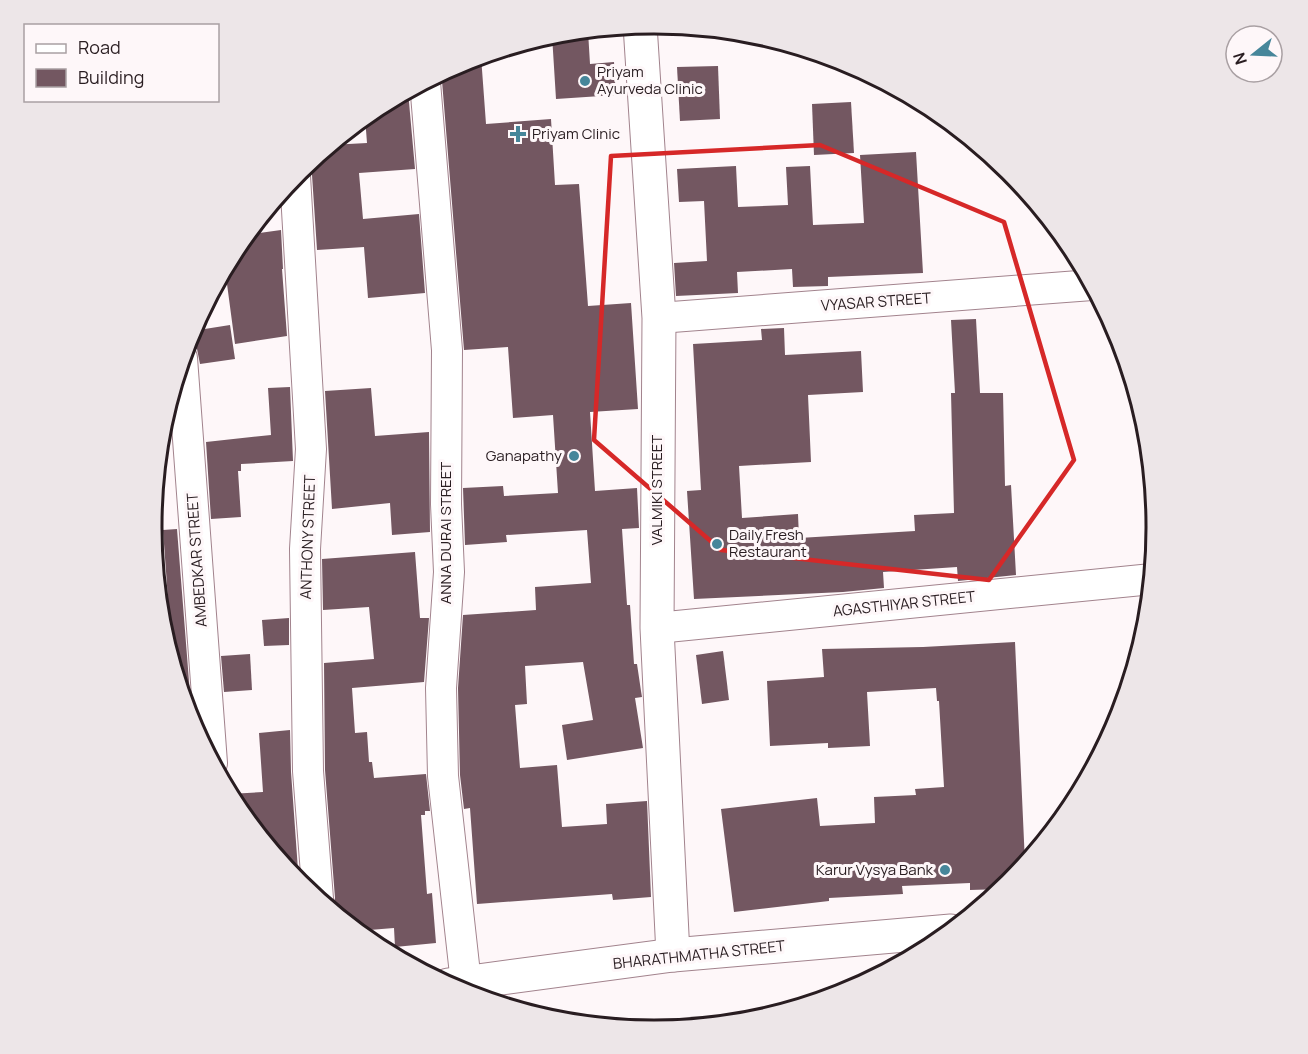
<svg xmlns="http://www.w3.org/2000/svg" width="1308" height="1054" font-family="Manrope,sans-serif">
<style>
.building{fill:#735761}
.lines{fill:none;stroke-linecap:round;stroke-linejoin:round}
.minor-casing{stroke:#a2838d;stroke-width:32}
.tertiary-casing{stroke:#a2838d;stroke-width:35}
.minor{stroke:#fff;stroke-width:30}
.tertiary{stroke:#fff;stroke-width:33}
.marked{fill:none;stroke:#d62828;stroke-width:4.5;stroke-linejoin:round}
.poi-dot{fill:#46869a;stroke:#fef7f9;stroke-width:2}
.labels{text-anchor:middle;stroke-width:6;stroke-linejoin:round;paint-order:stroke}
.poi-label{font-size:15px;fill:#291d21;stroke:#fef7f9;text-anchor:start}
.street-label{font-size:15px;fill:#291d21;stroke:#fef7f9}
.rim{fill:none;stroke:#291d21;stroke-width:3}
</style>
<rect width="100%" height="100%" fill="#fef7f9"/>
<g class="building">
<path d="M588 31 590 64 614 62 616 95 556 99 552 35Z"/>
<path d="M481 56 486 124 551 119 555 185 579 184 588 306 631 303 638 409 590 412 595 491 637 488 639 528 622 529 627 605H630L634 664H637L641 691 642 697 635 698 643 748 567 760 562 725 593 720 583 662 525 666 527 704 515 705 520 768 557 765 562 827 607 824 606 804 647 801 651 897 613 900 612 894 477 904 470 808 464 809 460 775 458 688 463 615 536 610 535 587 591 583 587 530 506 535 507 542 465 545 463 488 503 486 504 496 558 493 553 415 513 418 508 347 464 350 442 81 440 74 462 62Z"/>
<path d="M718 66 720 119 680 121 677 67Z"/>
<path d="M408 91 415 169 359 173 363 219 419 214 425 293 368 298 364 247 317 250 312 175 307 164 330 145 367 143 365 117 375 109Z"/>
<path d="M851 102 854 153 814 155 812 104Z"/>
<path d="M916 152 923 273 828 277V286L793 287 792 269 737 272 738 293 676 296 674 263 707 261 704 201 679 202 677 169 736 166 738 207 788 205 786 167 810 166 813 225 864 223 860 155Z"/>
<path d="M281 230 283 269H282L287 336 235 344 225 269 236 247 246 235Z"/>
<path d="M976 319 980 393H1003L1005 486 1011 485 1016 575 958 581 957 567 883 572 884 588 843 592 694 599 687 491 701 490 693 344 762 340 761 329 784 328 785 355 861 351 863 392 808 395 811 462 739 466 742 518 798 514 799 538 915 531 914 515 954 513 951 393H955L951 320Z"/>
<path d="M230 325 235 359 200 364 197 349 187 342 192 331Z"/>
<path d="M290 387 293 461 241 464V471H238L241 517 211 519 206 442 271 435 268 388Z"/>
<path d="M371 388 375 436 429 432 430 532 392 535 390 503 332 509 325 391Z"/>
<path d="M177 529 190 694 182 695 161 625 158 600 168 599 163 530Z"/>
<path d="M415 552 420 618H429L424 682 352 688 355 733 367 732 369 762H372L374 778 426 774 430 811H425V815H421L427 894 432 893 436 943 395 947 394 928 357 931 331 910 335 898 325 770 324 663 374 659 369 607 323 610 322 559Z"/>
<path d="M289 618V645L264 646 262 620Z"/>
<path d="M1015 642 1025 863 1009 883 1002 889 970 890V883L902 886 903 894 829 898V901L734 912 721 809 817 798 820 826 875 823 874 797 916 795 915 789 944 787 939 701H937L936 688 867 692 870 746 828 748V743L770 746 767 681 824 677 822 649 923 647Z"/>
<path d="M723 651 729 700 702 704 696 655Z"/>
<path d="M250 654 252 690 224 692 221 656Z"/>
<path d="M290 730 291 772 299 884 236 806 229 794 263 792 259 733Z"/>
</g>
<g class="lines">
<defs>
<g id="minor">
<path d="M425 82 447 350 446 504 449 572 441 688 443 776 466 983"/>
<path d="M295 176 311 449 305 549 308 771 318 899"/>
<path d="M659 318 1092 285"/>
<path d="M182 358 212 763"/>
<path d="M657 628 1152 579"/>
</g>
<g id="tertiary">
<path d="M640 25 659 318 657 628 673 955"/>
<path d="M448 985 673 955 951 931"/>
</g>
</defs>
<use href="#minor" class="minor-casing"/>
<use href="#tertiary" class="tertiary-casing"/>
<use href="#minor" class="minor"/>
<use href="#tertiary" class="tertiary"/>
</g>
<path class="marked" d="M820 145 1004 222 1074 460 989 580 721 550 594 440 611 156Z"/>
<g class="poi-dot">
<circle cx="585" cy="81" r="6"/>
<path d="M515 125h6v6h6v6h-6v6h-6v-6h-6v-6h6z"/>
<circle cx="574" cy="456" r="6"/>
<circle cx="717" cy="544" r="6"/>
<circle cx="945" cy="870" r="6"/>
</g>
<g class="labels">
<g class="poi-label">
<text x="597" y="77">Priyam<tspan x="597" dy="17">Ayurveda Clinic</tspan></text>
<text x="532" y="139">Priyam Clinic</text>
<text x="562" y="461" text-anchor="end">Ganapathy</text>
<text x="729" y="540">Daily Fresh<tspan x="729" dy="17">Restaurant</tspan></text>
<text x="933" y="875" text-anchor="end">Karur Vysya Bank</text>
</g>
<g class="street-label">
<text transform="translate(876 302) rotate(-4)" y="5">VYASAR STREET</text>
<text transform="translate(657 490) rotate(-90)" y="5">VALMIKI STREET</text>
<text transform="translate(446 533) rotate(-90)" y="5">ANNA DURAI STREET</text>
<text transform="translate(308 537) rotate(-88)" y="5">ANTHONY STREET</text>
<text transform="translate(197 560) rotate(-94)" y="5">AMBEDKAR STREET</text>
<text transform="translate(904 604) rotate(-6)" y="5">AGASTHIYAR STREET</text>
<text transform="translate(699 955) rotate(-6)" y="5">BHARATHMATHA STREET</text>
</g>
</g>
<path d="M0 0H1308V1054H0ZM654 34H654A492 492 0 0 1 1146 526V528A492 492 0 0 1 654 1020H654A492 492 0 0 1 162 528V526A492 492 0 0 1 654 34Z" fill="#ede6e8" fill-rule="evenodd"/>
<path class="rim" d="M654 34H654A492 492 0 0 1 1146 526V528A492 492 0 0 1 654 1020H654A492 492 0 0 1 162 528V526A492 492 0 0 1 654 34Z"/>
<rect x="24" y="24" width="195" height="78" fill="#fef7f9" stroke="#a9a0a3" stroke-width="1.5"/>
<rect x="36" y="44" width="30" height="9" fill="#ffffff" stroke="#a9a0a3" stroke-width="1.5"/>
<text x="78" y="54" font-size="18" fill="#291d21">Road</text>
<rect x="36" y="69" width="30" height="18" fill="#735761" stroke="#a9a0a3" stroke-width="1.5"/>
<text x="78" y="84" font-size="18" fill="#291d21">Building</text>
<g transform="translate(1254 54) rotate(252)"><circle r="28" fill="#fef7f9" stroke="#a9a0a3" stroke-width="1.5"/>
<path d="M0-4.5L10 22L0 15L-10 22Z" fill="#46869a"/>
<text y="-9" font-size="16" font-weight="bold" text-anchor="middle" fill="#291d21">N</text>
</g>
</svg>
